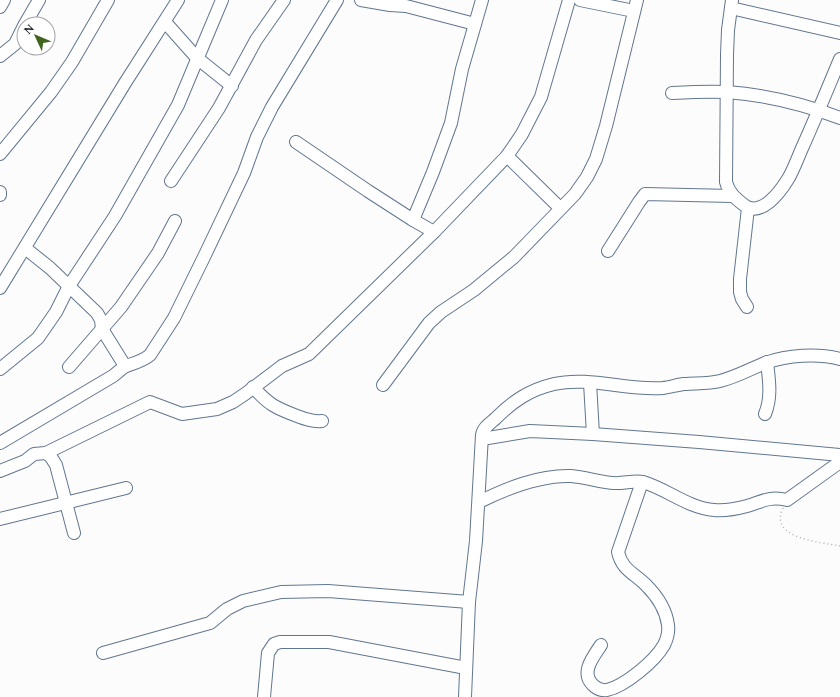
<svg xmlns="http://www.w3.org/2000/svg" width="840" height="697" font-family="Spectral,serif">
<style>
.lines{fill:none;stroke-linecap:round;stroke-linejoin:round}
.minor-casing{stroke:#61768f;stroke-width:14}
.path{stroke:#afb1b5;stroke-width:1.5;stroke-dasharray:1 3;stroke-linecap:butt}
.minor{stroke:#fff;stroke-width:12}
</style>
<rect width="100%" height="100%" fill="#fcfcfc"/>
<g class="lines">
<defs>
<g id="minor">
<path d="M361 0 390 5 406 6 475 24"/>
<path d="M580 0 634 11"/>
<path d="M732 0 728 30 727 55 726 182C729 193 735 198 744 205 761 218 780 192 788 179 794 169 798 157 803 146 816 117 828 88 840 59"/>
<path d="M0 7 4 0"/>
<path d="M731 8 840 33"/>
<path d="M165 22 197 58 232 86"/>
<path d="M25 24 39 0"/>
<path d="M0 56 15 44 24 26"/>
<path d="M672 93C690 92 709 91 727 92 766 95 804 104 840 118"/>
<path d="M296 142 368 191 413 220"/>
<path d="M0 154 51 92 72 62 108 0"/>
<path d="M507 156 560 208"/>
<path d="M171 181 219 108 256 40 284 0"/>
<path d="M0 192V195"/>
<path d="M434 232 413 220 433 172 451 123 462 69 482 0"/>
<path d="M25 248 50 268 97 313 101 320 102 329 125 366"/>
<path d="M608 251 639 202 645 194 732 196"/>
<path d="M0 288 125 83 178 0"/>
<path d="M747 307 742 299 740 292V279L748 208"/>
<path d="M69 367 121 307 158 253 175 221"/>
<path d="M0 369 38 338 56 312 69 286 115 216 178 105 222 0"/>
<path d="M590 383 593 434"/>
<path d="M383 385 429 323 441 312 474 290 514 257 575 194 587 177 596 159 606 126 637 0"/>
<path d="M253 387C269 405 276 408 297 416 305 419 313 422 322 421"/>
<path d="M765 414C772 397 769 380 767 362"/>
<path d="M482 439 530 431 593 434 699 442 840 455"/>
<path d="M0 443 113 376C117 373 122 368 126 366 135 363 143 361 150 355L174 318 204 257 244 173 257 137 272 107 337 0"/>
<path d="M46 453 150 402 182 414 217 409 233 402 245 394 282 366 309 354 434 232 507 156 522 134 541 97 569 0"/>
<path d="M0 471 25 461 34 454 46 453 51 457 56 465 74 533"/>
<path d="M479 502C507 488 539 475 571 476 585 477 599 482 613 483 623 484 634 480 643 482 667 489 688 508 714 510 724 511 736 509 747 506 763 501 770 496 787 500L840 462"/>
<path d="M0 519 126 488"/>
<path d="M601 645C593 657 580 673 593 685 597 689 601 691 607 690 625 686 655 661 664 645 667 639 669 632 668 625 666 610 657 596 646 585 634 573 622 570 618 552L642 482"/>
<path d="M103 653 210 623 227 609 243 601 281 592 328 591 469 602"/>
<path d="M264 697 268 653 274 644 280 642H329L466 668"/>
<path d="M465 697 469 602 476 541 482 435C483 428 489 424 495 419 513 401 529 390 554 384 589 376 628 391 663 388 670 387 677 385 684 384 696 383 708 384 720 381 736 377 750 369 765 363 788 355 817 353 840 359"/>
</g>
</defs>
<use href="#minor" class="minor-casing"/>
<path class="path" d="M783 508C768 539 821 542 840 546"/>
<use href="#minor" class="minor"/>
</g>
<g transform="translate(36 36) rotate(314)"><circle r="19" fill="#ffffff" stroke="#a0a4a8"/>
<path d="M0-3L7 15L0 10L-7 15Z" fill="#41651e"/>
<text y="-6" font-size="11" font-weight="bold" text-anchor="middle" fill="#121b25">N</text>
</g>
</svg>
